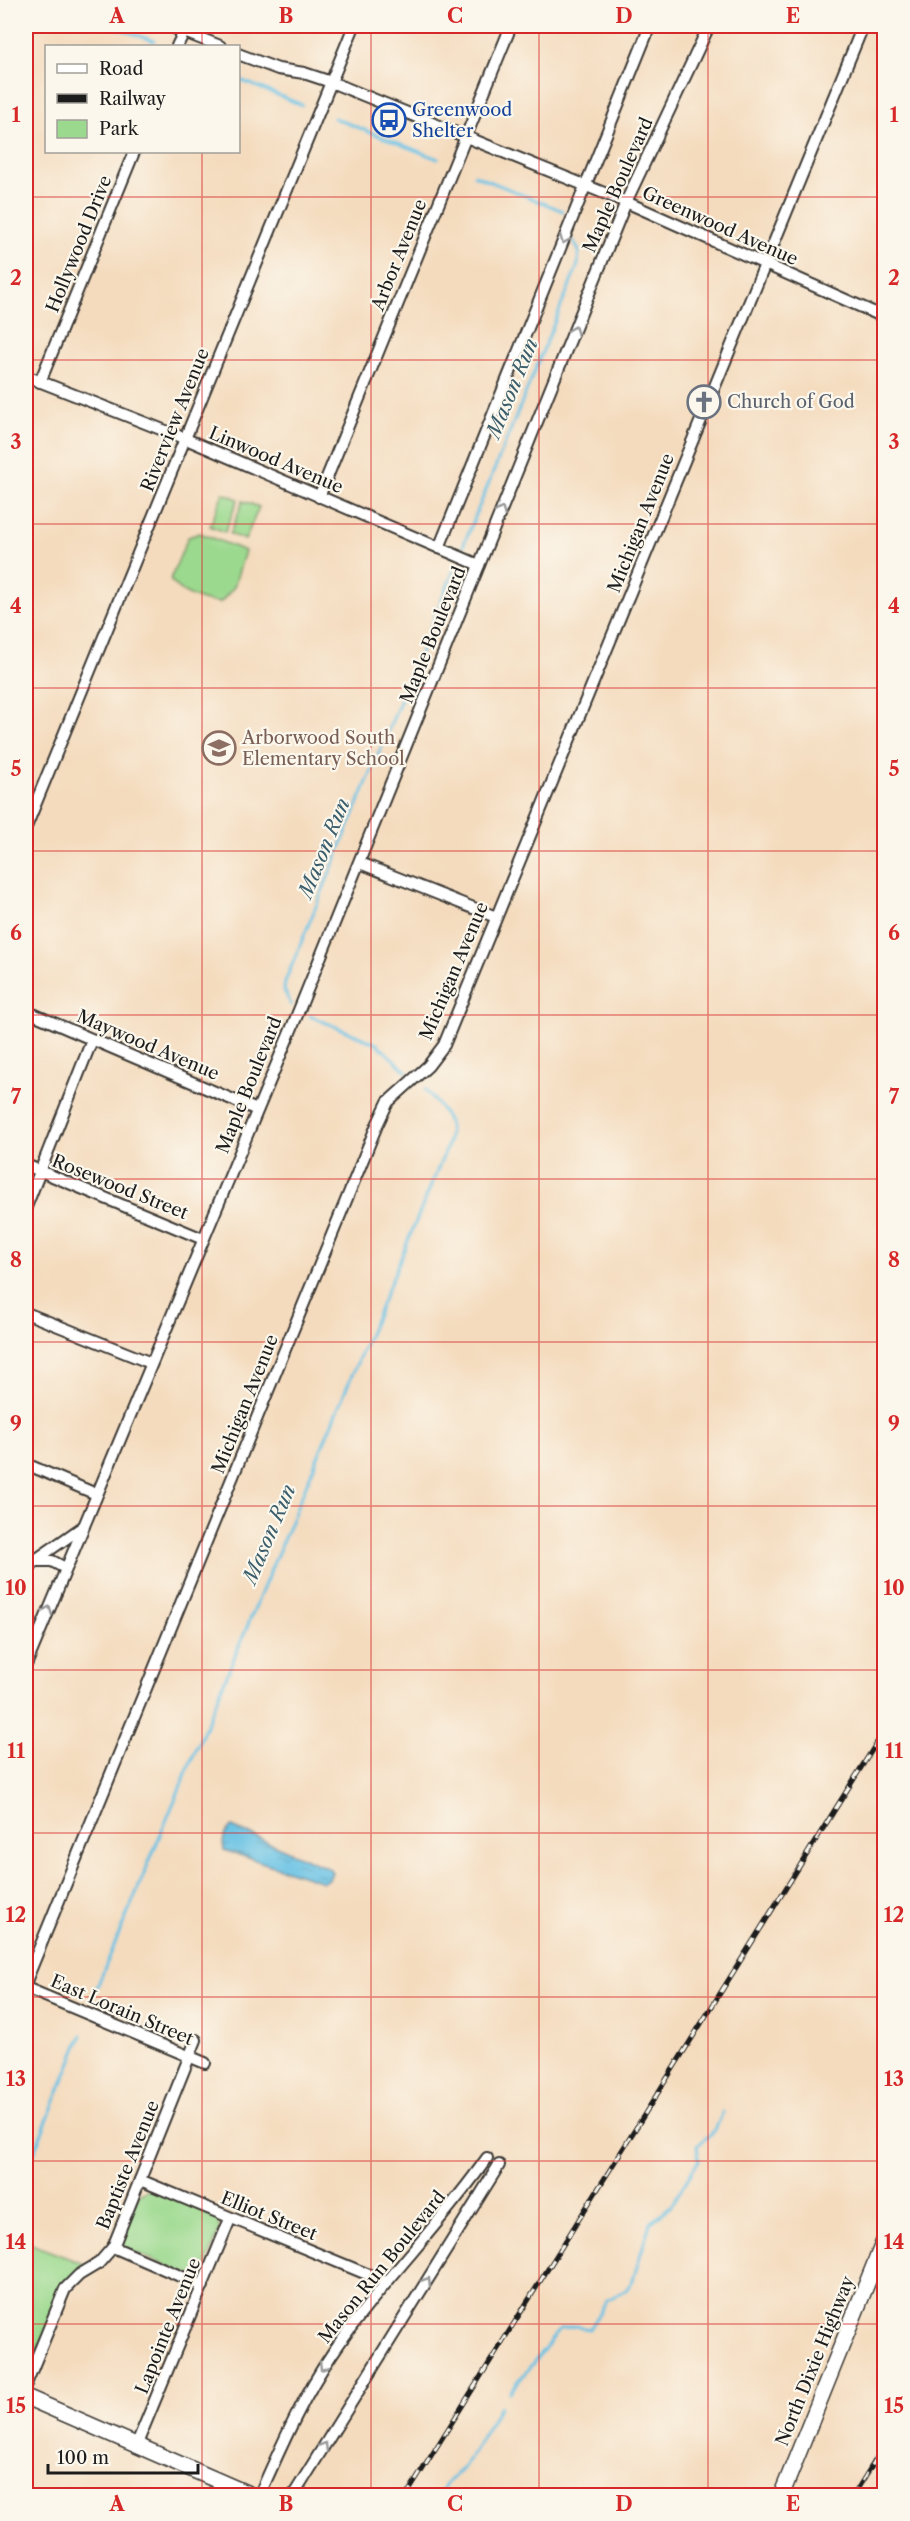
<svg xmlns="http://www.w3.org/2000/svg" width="910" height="2521" font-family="'Libre Caslon Text',serif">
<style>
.park{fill:#9bd98e;stroke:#5c7a55;stroke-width:1.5}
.water{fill:url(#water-ripples);stroke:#416e80;stroke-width:1.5}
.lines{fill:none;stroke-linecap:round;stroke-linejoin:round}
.stream{stroke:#66c1e4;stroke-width:3}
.street-casing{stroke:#3c3934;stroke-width:14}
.secondary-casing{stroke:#3c3934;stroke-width:18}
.street{stroke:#fff;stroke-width:10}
.secondary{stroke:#fff;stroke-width:15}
.rail-casing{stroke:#1c1c1c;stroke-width:5}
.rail{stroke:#fbf7ec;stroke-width:3;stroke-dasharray:9;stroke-linecap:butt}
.oneway{stroke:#999}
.grid{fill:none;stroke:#d62828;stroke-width:1.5;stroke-opacity:0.55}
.labels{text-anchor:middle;stroke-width:4.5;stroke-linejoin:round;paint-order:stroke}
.transit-label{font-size:18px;fill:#164399;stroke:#fbf7ec;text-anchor:start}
.street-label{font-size:18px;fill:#1c1c1c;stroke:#fbf7ec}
.worship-label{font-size:18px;fill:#5b616d;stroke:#fbf7ec;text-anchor:start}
.education-label{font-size:18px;fill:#785e54;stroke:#fbf7ec;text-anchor:start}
.water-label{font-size:20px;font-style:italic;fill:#3a5e6c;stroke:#fbf7ec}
.neatline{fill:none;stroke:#d62828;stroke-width:2}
.grid-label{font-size:20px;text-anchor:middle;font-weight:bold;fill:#d62828}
</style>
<defs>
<pattern id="water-ripples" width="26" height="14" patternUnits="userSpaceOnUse" patternTransform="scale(1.5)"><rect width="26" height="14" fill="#66c1e4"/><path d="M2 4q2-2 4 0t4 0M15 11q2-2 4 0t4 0" fill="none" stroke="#58a5c3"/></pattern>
</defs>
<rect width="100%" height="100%" fill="#fbf7ec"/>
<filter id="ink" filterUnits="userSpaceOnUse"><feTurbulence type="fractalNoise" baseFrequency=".0167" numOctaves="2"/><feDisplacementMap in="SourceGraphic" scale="12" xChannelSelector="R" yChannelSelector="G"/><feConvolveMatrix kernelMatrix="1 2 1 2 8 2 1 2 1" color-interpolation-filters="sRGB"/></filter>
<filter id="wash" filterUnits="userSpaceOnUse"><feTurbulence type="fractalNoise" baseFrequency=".008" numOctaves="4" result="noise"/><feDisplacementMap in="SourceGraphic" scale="24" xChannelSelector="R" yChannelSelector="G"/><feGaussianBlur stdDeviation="1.35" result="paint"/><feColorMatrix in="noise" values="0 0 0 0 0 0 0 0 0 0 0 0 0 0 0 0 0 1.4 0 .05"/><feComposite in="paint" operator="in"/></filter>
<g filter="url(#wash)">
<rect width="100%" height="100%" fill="#f4dbbe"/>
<g class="park">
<path d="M223 493 238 499 225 532 210 526Z"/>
<path d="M243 501 259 507 245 540 230 534Z"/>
<path d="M200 533 245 551 234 587 221 602C204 604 181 593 170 580L188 537Z"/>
<path d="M150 2189 216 2216 219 2220V2231L204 2271 199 2274 189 2275 126 2249 121 2239 138 2195Z"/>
<path d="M26 2242 89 2266 77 2276 26 2372Z"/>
</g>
<path class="water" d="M232 1827 330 1869 332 1872 329 1879 323 1882 224 1850C222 1840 223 1832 232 1827Z"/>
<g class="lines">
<g class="stream">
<path d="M112 26 154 41"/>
<path d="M238 79 302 105"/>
<path d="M334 118 438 159"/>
<path d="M474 175 563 211"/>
<path d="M463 546 578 265 579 251 573 240"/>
<path d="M291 1005 284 990 285 982 454 570"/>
<path d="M310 1016 377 1044 407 1072"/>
<path d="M94 1994 447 1147C456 1120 441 1109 425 1089"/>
<path d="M26 2172 82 2035"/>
<path d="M510 2392 560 2329 575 2326 589 2329 607 2300 626 2290 633 2280 650 2223 671 2206 699 2160 697 2146 715 2130 723 2112"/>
<path d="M439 2496 448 2481 464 2467 500 2406"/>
</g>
</g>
</g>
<g filter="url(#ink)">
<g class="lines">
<defs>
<g id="street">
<path d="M169 26 220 46"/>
<path d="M177 46 186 28"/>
<path d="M238 54 278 69 304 73 331 82 626 202 884 317"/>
<path d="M26 376 186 439 479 565"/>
<path d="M40 382 134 152"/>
<path d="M319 497 511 26"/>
<path d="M439 548 650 26"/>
<path d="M26 827 354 26"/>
<path d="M360 863 496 917"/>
<path d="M26 1011 257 1110"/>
<path d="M26 1165 203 1239"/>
<path d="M26 1207 92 1040"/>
<path d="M26 1313 151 1363"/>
<path d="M26 1464 96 1494"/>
<path d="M35 1561H52L65 1568"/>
<path d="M26 1574 34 1561 84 1526"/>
<path d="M26 1665 293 1025 626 202 709 26"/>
<path d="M26 1981 377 1125 388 1102 428 1066 444 1045 863 26"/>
<path d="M26 1988 205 2063"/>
<path d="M140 2180 386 2282"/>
<path d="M113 2247 203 2286"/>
<path d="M26 2384 65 2289 79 2275 99 2263 113 2247 196 2040"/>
<path d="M136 2446 230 2219"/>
<path d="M259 2496C281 2447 302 2398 332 2354 378 2285 439 2227 487 2158"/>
<path d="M293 2496 499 2165"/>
</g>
<g id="secondary">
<path d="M26 2397 253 2496"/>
<path d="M781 2496 884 2241"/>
</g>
</defs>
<use href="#street" class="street-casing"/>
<use href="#secondary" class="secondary-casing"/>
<use href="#street" class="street"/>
<use href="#secondary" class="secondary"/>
<defs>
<g id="rail">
<path d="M406 2496 884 1731"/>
<path d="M853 2496 884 2446"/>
</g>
</defs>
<use href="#rail" class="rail-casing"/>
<use href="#rail" class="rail"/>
</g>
<defs><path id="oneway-chevron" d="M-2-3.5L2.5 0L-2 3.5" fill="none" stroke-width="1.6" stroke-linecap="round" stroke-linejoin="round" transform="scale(1.5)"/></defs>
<g class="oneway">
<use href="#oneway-chevron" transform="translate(564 240) rotate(112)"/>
<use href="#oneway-chevron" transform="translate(574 330) rotate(-68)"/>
<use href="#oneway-chevron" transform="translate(501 511) rotate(-68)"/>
<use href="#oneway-chevron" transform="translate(48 1610) rotate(-68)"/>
<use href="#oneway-chevron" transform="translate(427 2281) rotate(-58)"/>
<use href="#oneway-chevron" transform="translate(323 2367) rotate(122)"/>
<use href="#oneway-chevron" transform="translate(324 2446) rotate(-58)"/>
</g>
</g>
<path class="grid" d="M202 26V46M371 26V2496M539 26V2496M708 26V2496M202 152V2496M26 197H884M26 360H884M26 524H884M26 688H884M26 851H884M26 1015H884M26 1179H884M26 1342H884M26 1506H884M26 1670H884M26 1833H884M26 1997H884M26 2161H884M26 2324H884"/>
<defs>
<symbol id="bus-ring" viewBox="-11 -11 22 22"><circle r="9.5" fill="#fbf7ec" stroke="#1a4fb4" stroke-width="1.5"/><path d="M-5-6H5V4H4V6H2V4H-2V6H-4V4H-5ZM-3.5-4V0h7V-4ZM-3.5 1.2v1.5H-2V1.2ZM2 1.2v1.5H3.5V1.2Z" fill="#1a4fb4"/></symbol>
<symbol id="church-ring" viewBox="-11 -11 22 22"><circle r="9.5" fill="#fbf7ec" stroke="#6b7280" stroke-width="1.5"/><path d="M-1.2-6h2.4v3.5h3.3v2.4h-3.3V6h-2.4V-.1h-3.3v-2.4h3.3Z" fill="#6b7280"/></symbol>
<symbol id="school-ring" viewBox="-11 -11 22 22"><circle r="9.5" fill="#fbf7ec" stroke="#8d6e63" stroke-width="1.5"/><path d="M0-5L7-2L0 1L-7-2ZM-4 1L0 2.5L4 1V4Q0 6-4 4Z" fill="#8d6e63"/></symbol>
</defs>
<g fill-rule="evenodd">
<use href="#bus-ring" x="370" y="101" width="38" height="38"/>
<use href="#church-ring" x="685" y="383" width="38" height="38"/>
<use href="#school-ring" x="200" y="729" width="38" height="38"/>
</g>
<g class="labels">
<g class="transit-label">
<text x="412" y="116">Greenwood<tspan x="412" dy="21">Shelter</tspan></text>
</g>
<g class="street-label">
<text transform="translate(618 185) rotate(-66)" y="6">Maple Boulevard</text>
<text transform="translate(720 226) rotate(24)" y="6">Greenwood Avenue</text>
<text transform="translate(79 244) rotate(-68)" y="6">Hollywood Drive</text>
<text transform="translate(399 255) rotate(-68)" y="6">Arbor Avenue</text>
<text transform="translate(175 420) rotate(-68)" y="6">Riverview Avenue</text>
<text transform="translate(276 460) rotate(23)" y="6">Linwood Avenue</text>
<text transform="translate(641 523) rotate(-68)" y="6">Michigan Avenue</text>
<text transform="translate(433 635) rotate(-68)" y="6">Maple Boulevard</text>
<text transform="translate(454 971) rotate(-67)" y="6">Michigan Avenue</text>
<text transform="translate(148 1045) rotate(23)" y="6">Maywood Avenue</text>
<text transform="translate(249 1085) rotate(-68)" y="6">Maple Boulevard</text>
<text transform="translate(120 1187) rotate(22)" y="6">Rosewood Street</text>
<text transform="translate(245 1404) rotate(-68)" y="6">Michigan Avenue</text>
<text transform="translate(122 2010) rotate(23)" y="6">East Lorain Street</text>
<text transform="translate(128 2165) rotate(-68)" y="6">Baptiste Avenue</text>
<text transform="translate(269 2216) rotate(22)" y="6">Elliot Street</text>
<text transform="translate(382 2267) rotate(-51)" y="6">Mason Run Boulevard</text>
<text transform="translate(168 2326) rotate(-68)" y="6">Lapointe Avenue</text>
<text transform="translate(815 2361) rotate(-68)" y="6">North Dixie Highway</text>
</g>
<g class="worship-label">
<text x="727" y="408">Church of God</text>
</g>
<g class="education-label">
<text x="242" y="744">Arborwood South<tspan x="242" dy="21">Elementary School</tspan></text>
</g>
<g class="water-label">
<text transform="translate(512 388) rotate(-68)" y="7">Mason Run</text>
<text transform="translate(324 848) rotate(-68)" y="7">Mason Run</text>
<text transform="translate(269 1534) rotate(-67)" y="7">Mason Run</text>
</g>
</g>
<rect width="910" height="2521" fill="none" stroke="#fbf7ec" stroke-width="66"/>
<rect x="45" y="45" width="195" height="108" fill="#fbf7ec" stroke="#a29f99" stroke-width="1.5"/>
<rect x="57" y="64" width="30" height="9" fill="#ffffff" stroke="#a29f99" stroke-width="1.5"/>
<text x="99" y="75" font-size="18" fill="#1c1c1c">Road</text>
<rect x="57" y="94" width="30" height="9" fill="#1c1c1c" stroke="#a29f99" stroke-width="1.5"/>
<text x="99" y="105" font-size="18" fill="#1c1c1c">Railway</text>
<rect x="57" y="120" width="30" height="18" fill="#9bd98e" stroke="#a29f99" stroke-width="1.5"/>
<text x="99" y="135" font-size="18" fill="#1c1c1c">Park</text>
<path d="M48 2464v9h150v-9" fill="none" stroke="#1c1c1c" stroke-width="3"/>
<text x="57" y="2464" font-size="18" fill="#1c1c1c" stroke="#fbf7ec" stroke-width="4.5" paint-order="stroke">100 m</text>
<rect x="33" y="33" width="844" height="2455" class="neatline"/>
<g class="grid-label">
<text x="117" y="23">A</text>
<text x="286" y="23">B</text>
<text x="455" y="23">C</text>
<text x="624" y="23">D</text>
<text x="793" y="23">E</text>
<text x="16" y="122">1</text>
<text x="894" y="122">1</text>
<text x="16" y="285">2</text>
<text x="894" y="285">2</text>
<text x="16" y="449">3</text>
<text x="894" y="449">3</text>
<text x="16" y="613">4</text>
<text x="894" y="613">4</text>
<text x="16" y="776">5</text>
<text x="894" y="776">5</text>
<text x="16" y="940">6</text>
<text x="894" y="940">6</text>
<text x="16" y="1104">7</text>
<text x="894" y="1104">7</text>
<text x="16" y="1267">8</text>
<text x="894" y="1267">8</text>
<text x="16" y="1431">9</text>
<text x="894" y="1431">9</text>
<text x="16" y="1595">10</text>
<text x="894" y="1595">10</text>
<text x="16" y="1758">11</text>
<text x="894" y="1758">11</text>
<text x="16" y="1922">12</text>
<text x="894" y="1922">12</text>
<text x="16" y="2086">13</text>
<text x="894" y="2086">13</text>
<text x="16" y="2249">14</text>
<text x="894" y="2249">14</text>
<text x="16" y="2413">15</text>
<text x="894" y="2413">15</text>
<text x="117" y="2511">A</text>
<text x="286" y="2511">B</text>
<text x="455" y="2511">C</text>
<text x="624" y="2511">D</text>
<text x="793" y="2511">E</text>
</g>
</svg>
